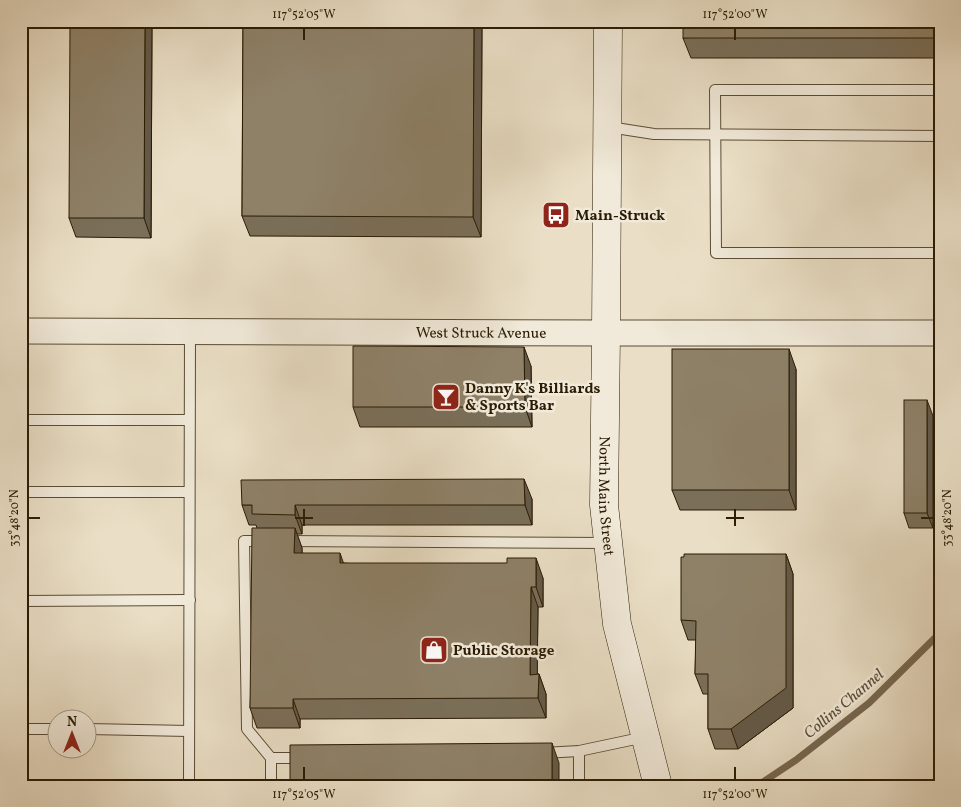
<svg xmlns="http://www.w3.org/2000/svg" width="961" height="807" font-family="Vollkorn,serif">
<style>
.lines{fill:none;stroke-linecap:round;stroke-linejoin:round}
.stream{stroke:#766850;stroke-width:7}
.service-casing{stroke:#5a4c34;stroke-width:12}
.tertiary-casing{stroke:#5a4c34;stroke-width:27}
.secondary-casing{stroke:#2a1b03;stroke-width:29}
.service{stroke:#f1eada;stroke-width:10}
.tertiary{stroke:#f1eada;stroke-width:25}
.secondary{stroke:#f1eada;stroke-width:28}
.wall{fill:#7a6f59;stroke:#2a1b03}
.shaded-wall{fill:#635a49;stroke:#2a1b03}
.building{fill:#8e8168;stroke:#2a1b03}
.ticks{fill:none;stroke:#2a1b03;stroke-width:2}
.labels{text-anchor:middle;stroke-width:5;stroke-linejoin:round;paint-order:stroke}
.poi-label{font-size:15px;font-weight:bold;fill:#2a1b03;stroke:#f1eada;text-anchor:start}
.street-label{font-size:15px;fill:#2a1b03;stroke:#f1eada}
.water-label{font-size:16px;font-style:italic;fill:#5d4f37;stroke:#f1eada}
.neatline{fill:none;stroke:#2a1b03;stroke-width:2}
.ticks-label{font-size:12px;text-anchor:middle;fill:#2a1b03}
</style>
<rect width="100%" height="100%" fill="#eadfc6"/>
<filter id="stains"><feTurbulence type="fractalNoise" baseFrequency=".004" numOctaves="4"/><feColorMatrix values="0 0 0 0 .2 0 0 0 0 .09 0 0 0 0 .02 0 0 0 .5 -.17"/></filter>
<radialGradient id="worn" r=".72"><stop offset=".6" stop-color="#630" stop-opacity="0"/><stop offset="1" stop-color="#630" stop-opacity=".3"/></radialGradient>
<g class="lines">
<path class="stream" d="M757 786 796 760 869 703 940 633"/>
<defs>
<g id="service">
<path d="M940 90H715L716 253H940"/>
<path d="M609 127 654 134 940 136"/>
<path d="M21 420H189"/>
<path d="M21 492H189"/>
<path d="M264 541H244L247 729 271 758"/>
<path d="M286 541 606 543"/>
<path d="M21 601 190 600"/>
<path d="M21 729H58"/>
<path d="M88 729 189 731"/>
<path d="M543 753 579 751 645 737"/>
<path d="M189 786 190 332"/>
<path d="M271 786V758H304"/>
<path d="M579 786V751"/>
</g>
<g id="tertiary">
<path id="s1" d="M21 331 606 333H940"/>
</g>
<g id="secondary">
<path id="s2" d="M608 21 606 333 604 505 617 624 658 786"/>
</g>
</defs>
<use href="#service" class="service-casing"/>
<use href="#tertiary" class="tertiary-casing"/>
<use href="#secondary" class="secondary-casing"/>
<use href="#service" class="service"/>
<use href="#tertiary" class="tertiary"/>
<use href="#secondary" class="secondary"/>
</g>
<g class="wall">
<path d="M152 21 151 238 76 237 69 218Z"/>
<path d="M243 21H482L481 237 250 236 242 216Z"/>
<path d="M940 21V58H691L683 38Z"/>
<path d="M531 366 532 427H360L353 407Z"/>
<path d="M796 369V510H680L672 490Z"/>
<path d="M933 416V528H909L904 513Z"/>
<path d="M532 499V525H302V534H297L302 548V553L343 563 543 578V607H538L537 674H539L546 694V718L300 719V728H257L250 708 257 528 256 525H249L242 505Z"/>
<path d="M786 554 793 574V708L738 749H715L708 729V694H703L695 674 696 640H688L681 620Z"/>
</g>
<g class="shaded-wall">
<path d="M145 21H152L151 238 144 218Z"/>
<path d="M474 21H482L481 237 473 217Z"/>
<path d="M524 347 531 366 532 427 525 407Z"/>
<path d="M789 349 796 369V510L789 490Z"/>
<path d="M927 400 933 416V528L927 513Z"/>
<path d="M524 479 532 499V525L525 505Z"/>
<path d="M295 505 302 525V534L295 515Z"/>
<path d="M295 528 302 548V573L294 553Z"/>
<path d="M340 553 347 573 340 563Z"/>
<path d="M786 554 793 574V708L738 749 731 729Z"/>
<path d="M536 558 543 578V607L536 587Z"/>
<path d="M531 587 538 607 537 695 530 675Z"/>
<path d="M539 674 546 694V718L538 698Z"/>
<path d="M293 699 300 719V728L293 708Z"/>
<path d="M552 743 559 763V786H552Z"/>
</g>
<g class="building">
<path d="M70 21H145L144 218H69Z"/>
<path d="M243 21H474L473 217 242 216Z"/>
<rect x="683" y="21" width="257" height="17"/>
<path d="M353 346 524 347 525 407H353Z"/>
<rect x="672" y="349" width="117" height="141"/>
<rect x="904" y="400" width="23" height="113"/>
<path d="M524 479 525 505H295V515L252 514V505H242L241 480Z"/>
<path d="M252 528H295L294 553H340V563H507V558H536V587H531L530 675 539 674 538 698 293 699V708H250Z"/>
<path d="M684 554H786V688L731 729H708V674H695L696 621 681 620V557H684Z"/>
<path d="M552 743V786H290V745Z"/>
</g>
<path class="ticks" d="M304 28V40M735 28V40M304 509V526M735 509V526M28 518H40M295 518H313M726 518H744M921 518H934M304 767V780M735 767V780"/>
<defs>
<symbol id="bus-square" viewBox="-11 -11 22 22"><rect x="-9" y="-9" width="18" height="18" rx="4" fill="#8f2418" stroke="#f1eada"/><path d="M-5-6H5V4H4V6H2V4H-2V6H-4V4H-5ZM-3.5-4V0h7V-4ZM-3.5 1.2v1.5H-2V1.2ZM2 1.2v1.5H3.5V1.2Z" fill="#fff"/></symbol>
<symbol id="bar-square" viewBox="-11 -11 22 22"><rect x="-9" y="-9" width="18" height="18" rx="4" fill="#8f2418" stroke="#f1eada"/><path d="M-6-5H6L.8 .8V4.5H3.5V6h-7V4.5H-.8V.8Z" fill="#fff"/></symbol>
<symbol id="shop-square" viewBox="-11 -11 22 22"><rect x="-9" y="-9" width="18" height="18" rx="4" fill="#8f2418" stroke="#f1eada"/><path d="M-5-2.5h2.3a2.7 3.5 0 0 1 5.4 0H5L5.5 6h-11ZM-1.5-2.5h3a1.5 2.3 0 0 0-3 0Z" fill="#fff"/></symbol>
</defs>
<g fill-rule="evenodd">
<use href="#bus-square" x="540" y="199" width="32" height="32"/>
<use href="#bar-square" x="430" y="381" width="32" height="32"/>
<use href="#shop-square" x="418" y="634" width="32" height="32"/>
</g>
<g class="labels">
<g class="poi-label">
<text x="575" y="220">Main-Struck</text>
<text x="465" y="393">Danny K's Billiards<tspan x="465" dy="17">&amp; Sports Bar</tspan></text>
<text x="453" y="655">Public Storage</text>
</g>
<g class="street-label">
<text dy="5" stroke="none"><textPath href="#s1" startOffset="460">West Struck Avenue</textPath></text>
<text dy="5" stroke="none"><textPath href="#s2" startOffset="475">North Main Street</textPath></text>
</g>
<g class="water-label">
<text transform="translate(843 703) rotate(-40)" y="6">Collins Channel</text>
</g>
</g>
<rect width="961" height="807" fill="none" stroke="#eadfc6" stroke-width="55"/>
<g transform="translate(72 734)"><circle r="24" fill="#f1eada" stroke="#a19784"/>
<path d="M0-4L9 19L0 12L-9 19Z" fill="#8f2418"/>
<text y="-8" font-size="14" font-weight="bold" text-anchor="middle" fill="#2a1b03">N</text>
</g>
<rect x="28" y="28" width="906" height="752" class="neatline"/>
<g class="ticks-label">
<text x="304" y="18">117°52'05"W</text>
<text x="735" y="18">117°52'00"W</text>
<text transform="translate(14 518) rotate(-90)" y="4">33°48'20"N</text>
<text transform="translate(947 518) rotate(-90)" y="4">33°48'20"N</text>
<text x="304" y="798">117°52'05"W</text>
<text x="735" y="798">117°52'00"W</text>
</g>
<rect width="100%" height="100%" filter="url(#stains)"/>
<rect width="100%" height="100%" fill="url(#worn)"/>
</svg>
